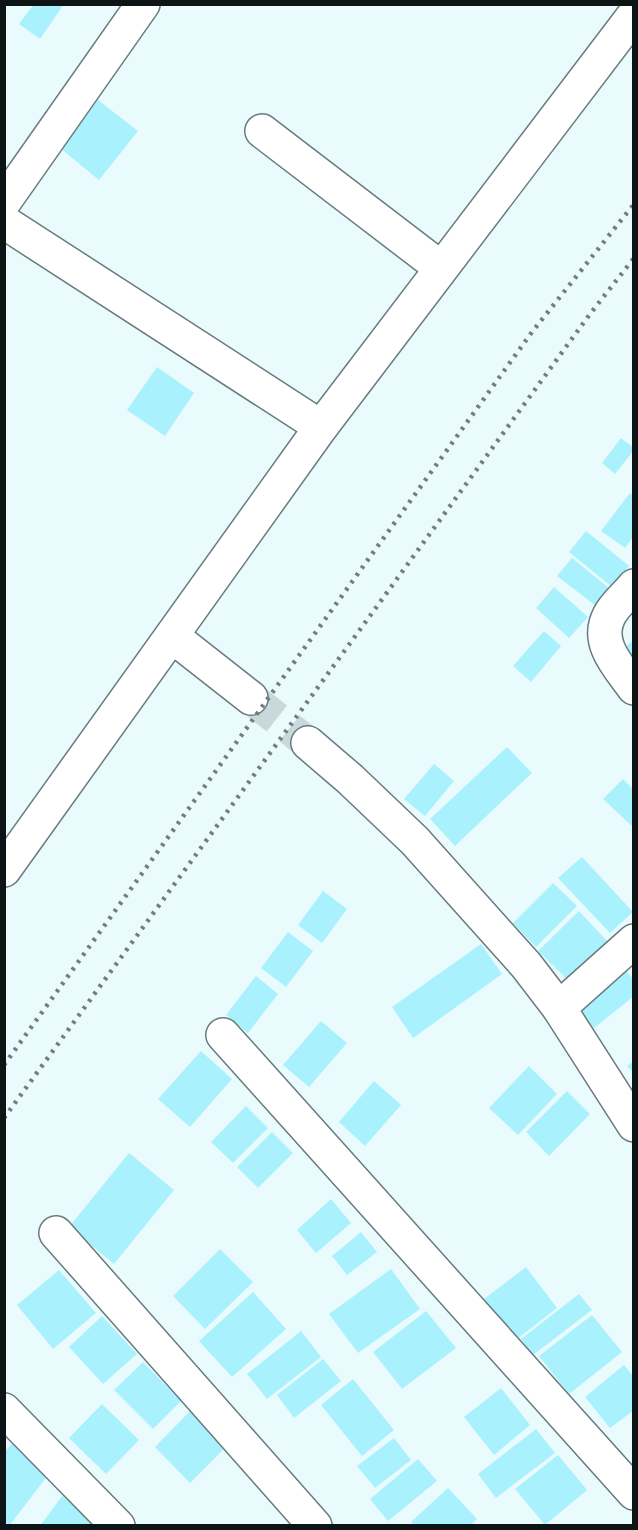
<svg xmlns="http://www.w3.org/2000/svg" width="638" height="1530" viewBox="0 0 638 1530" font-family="Commissioner,sans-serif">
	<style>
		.building { fill: #aaf1fe }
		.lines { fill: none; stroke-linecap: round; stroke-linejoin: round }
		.street-tunnel { stroke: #c9d8db; stroke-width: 33; stroke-dasharray: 33 16; stroke-linecap: butt }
		.street-casing { stroke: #687b7e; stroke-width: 36 }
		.street { stroke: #fff; stroke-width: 33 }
		.rail { stroke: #717d7f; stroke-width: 4.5; stroke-dasharray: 3 6; stroke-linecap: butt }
	</style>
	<rect width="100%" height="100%" fill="#eafbfe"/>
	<!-- building -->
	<g class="building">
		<path d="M34,4H64L40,39L19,24Z"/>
		<path d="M98,100L138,131L99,180L60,148Z"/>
		<path d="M157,367L194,393L165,436L127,410Z"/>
		<path d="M621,438L634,448V450L615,474L602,463Z"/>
		<path d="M630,493L634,496V536L625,548L601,531Z"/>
		<path d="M586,531L629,566L612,587L569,552Z"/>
		<path d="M572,558L609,588L596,606L557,576Z"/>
		<path d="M554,587L588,617L569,638L536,608Z"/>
		<path d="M544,631L561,646L531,682L513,666Z"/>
		<path d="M634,640V668L621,650Z"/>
		<path d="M507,747L532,773L455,846L430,819Z"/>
		<path d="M434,764L454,781L425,816L404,799Z"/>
		<path d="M623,779L634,790V828L603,799Z"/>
		<path d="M582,857L633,912L610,933L558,878Z"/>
		<path d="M553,883L577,906L536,947L513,923Z"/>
		<path d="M323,891L347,909L322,943L298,925Z"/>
		<path d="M579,911L607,941L568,980L538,951Z"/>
		<path d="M288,932L313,951L286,987L261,968Z"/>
		<path d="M481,944L502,974L413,1038L392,1007Z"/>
		<path d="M623,967L634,980V996L588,1033L570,1011Z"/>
		<path d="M256,976L278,994L248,1033L226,1015Z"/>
		<path d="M321,1021L347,1043L309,1087L283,1065Z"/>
		<path d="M201,1051L232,1079L190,1127L158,1099Z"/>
		<path d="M634,1061V1073L627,1066Z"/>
		<path d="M529,1066L557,1094L518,1135L489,1108Z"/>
		<path d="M374,1081L401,1105L365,1146L339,1122Z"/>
		<path d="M567,1091L590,1114L549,1156L526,1132Z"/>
		<path d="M246,1106L268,1128L233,1163L211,1142Z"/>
		<path d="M272,1132L293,1153L258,1188L237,1167Z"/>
		<path d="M129,1153L174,1190L114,1264L69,1227Z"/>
		<path d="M331,1199L351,1223L316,1253L297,1230Z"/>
		<path d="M361,1232L377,1252L347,1275L332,1256Z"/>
		<path d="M220,1249L253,1282L205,1329L173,1296Z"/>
		<path d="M526,1267L557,1308L512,1343L480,1302Z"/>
		<path d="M391,1269L420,1309L358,1353L329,1314Z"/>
		<path d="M59,1270L96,1313L53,1349L17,1305Z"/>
		<path d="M253,1292L286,1329L232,1377L199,1341Z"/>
		<path d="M579,1294L592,1310L533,1355L521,1339Z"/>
		<path d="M426,1311L456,1348L402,1389L373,1352Z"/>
		<path d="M592,1315L622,1352L569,1394L539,1356Z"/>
		<path d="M102,1316L137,1354L103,1384L69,1347Z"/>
		<path d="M301,1331L321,1357L267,1399L247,1374Z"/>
		<path d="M323,1359L341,1381L294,1418L277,1395Z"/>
		<path d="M143,1362L181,1401L153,1429L114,1390Z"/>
		<path d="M624,1365L634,1377V1410L610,1428L585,1397Z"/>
		<path d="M353,1379L394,1430L362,1456L321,1405Z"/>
		<path d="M501,1388L530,1425L494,1455L464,1417Z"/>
		<path d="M102,1404L139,1440L106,1474L69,1438Z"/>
		<path d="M192,1409L228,1445L190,1483L155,1447Z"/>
		<path d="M536,1429L555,1453L496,1498L478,1474Z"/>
		<path d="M394,1438L411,1460L375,1488L357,1466Z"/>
		<path d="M13,1442L51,1471L10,1525L4,1522V1453Z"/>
		<path d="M558,1455L587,1490L545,1525L515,1489Z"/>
		<path d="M418,1459L437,1481L388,1521L370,1499Z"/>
		<path d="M448,1488L477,1519L470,1526H415L411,1522Z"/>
		<path d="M62,1496L101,1524L100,1526H40Z"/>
	</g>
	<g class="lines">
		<!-- street-tunnel -->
		<path class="street-tunnel" d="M251,698L308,743"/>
		<defs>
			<g id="street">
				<path d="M262,131L441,268"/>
				<path d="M4,202L143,4"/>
				<path d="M4,222L321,427"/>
				<path d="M634,586C626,596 614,605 609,616C595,643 619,667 634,688"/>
				<path d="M172,636L251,698"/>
				<path d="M308,743L350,779L415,841L526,965L559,1008L634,1125"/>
				<path d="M4,870L321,427L634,15"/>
				<path d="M559,1008L634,941"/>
				<path d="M223,1035L634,1493"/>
				<path d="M56,1233L315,1526"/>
				<path d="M4,1410L118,1526"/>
			</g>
		</defs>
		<!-- street casing -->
		<use href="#street" class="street-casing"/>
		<!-- street -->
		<use href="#street" class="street"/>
		<!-- rail -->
		<g class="rail">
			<path d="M4,1065L532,332L634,204"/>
			<path d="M4,1118L590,314L634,258"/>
		</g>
	</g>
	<!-- border -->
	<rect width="638" height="1530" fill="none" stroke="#0d1416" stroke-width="12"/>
</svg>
